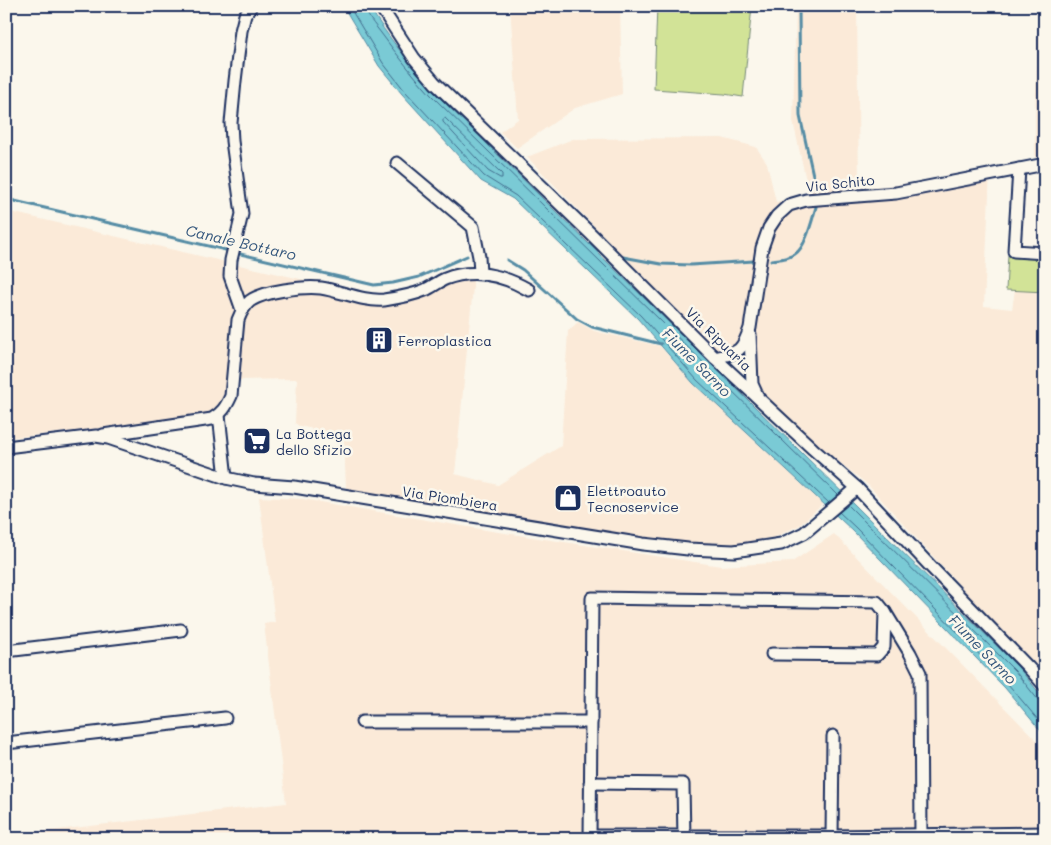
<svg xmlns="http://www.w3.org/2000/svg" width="1051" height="845" viewBox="0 0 1051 845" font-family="Mali,sans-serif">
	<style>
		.built { fill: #fbead8 }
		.green { fill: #d2e397; stroke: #76897a }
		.water { fill: #7acad5; stroke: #548ca5 }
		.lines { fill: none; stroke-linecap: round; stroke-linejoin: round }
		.shore { stroke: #416d8e; stroke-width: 1 }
		.stream { stroke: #548ca5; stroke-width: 3 }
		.minor-casing { stroke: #1b2f5e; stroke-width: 15 }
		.minor { stroke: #fbf7ec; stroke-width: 11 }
		.labels { text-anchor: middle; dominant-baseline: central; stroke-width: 5; stroke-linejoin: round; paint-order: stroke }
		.street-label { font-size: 14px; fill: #1b2f5e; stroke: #fbf7ec }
		.poi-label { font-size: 14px; fill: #1b2f5e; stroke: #fbf7ec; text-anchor: start }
		.water-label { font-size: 15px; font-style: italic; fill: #33567c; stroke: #fbf7ec }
	</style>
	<rect width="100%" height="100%" fill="#fbf7ec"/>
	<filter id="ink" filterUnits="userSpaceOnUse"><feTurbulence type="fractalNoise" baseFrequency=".02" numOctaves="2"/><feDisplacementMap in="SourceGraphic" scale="10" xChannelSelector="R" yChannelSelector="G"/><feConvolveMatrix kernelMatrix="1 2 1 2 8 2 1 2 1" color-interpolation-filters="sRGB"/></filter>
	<g filter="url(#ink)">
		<!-- built -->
		<g class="built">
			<path d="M510,6H620L622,94L575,108L517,148L500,132L518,119Z"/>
			<path d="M796,6H857L859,188L898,185L990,171L984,306L1012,309L1015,290L1045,292V679L868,485L808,437L764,396L758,384L757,337L742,331L737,345L717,352L527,157L573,139L722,138L756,147L767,163L776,202L809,194L793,121Z"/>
			<path d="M1039,6H1045V155L1035,158V116Z"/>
			<path d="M6,211L226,262L362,293L388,294L412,288L434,278L471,266L473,278V287L455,474L498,485L561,446L568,331L578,322L594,331L660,346L693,383L823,504L800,525L773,538L727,545L673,542L346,489L344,440L341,438L318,430L299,426L295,423L297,379L238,380L220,408L202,415L90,430L6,438Z"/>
			<path d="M259,497L302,499L492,531L721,566L792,562L834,534L1045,749V839H6V836L286,803L264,624L275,622Z"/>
		</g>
		<!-- green -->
		<g class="green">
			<path d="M657,6H752L743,97L724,94L654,89Z"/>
			<path d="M1008,255L1045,258V292L1006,290Z"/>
		</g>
		<!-- water -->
		<path class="water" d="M343,6H369C387,37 411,64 434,92L855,505L1018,667L1045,700V736L1005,688L853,531L693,383L638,319L513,199L481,181L402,94L379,66Z"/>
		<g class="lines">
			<!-- shore -->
			<g class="shore">
				<path d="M349,6L383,63L405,91L484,176L516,196L641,316L697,380L829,503"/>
				<path d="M365,6C366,16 375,25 381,33C397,55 413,75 431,95L838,495"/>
				<path d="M445,118L502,174V178H500L488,171L443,122V120Z"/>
				<path d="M848,505L1015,671L1039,701L1045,702"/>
				<path d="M839,512L856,528L1008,684L1045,728"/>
			</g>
			<!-- stream -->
			<g class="stream">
				<path d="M799,6L800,116L816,189"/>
				<path d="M6,199L230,251"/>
				<path d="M236,253L374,285L393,283L419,277L467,256"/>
				<path d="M623,257L661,264L691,265L754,261"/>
				<path d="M507,260L523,270L577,319L592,327L661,344"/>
				<path d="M771,260C779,259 788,259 795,254C806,247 812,220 816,207"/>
			</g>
			<defs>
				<g id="minor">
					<path d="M380,6L414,58L435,83L591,234L715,358L813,449L857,488L932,568L1028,667L1045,686"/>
					<path d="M397,163L473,227L479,257L480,273"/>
					<path d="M1019,169L1014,251L1045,253"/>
					<path d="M242,310L230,276L231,260L242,214L232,141L231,123L235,81L241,31L245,15L250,8"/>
					<path d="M750,334L752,384L757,395"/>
					<path d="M715,358C739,352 742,352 750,328L762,248L769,228L777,216L789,205L806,200L896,193L1045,164"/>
					<path d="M219,415L226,478"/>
					<path d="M103,435L212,419C222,413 226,407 231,396L238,320C241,312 244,306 250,301C264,291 304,286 321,288C341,291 364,302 384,300C397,298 413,295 425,290C432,287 438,282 445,279C473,268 503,275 529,290"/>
					<path d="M6,447L96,436L108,438L226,478L254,484L294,487L643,544L688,549L734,551L781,544L804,533L857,488"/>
					<path d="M885,612L910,653L920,673L921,839"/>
					<path d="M6,651L181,630"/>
					<path d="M362,722H591"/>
					<path d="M6,743L225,718"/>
					<path d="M590,783L683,784L684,839"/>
					<path d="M590,836H832L1045,833"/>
					<path d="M590,839L592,598L877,602L885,612L884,647L877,655L772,654"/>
					<path d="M832,839L833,736"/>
				</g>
			</defs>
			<!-- minor casing -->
			<use href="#minor" class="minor-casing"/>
			<!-- minor -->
			<use href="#minor" class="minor"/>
		</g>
	</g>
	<!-- icons -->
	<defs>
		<symbol id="building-square" viewBox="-11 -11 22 22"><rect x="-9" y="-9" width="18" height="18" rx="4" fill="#1b2f5e" stroke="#fbf7ec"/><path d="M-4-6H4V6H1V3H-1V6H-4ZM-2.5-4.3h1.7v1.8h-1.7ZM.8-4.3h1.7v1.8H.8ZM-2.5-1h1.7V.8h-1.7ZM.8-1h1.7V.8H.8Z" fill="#fff"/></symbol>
		<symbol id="supermarket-square" viewBox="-11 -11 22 22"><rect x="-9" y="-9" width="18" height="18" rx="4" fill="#1b2f5e" stroke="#fbf7ec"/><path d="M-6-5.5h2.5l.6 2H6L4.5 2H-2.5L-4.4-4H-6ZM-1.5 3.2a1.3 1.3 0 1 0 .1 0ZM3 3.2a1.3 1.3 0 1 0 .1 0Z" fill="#fff"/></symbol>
		<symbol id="shop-square" viewBox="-11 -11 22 22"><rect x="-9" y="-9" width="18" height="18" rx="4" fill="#1b2f5e" stroke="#fbf7ec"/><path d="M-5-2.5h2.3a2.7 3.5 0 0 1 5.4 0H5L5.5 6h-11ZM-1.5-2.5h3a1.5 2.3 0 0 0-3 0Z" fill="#fff"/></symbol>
	</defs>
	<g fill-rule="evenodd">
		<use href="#building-square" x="363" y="324" width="32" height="32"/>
		<use href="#supermarket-square" x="241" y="425" width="32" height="32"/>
		<use href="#shop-square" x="552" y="482" width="32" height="32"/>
	</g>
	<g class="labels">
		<!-- street labels -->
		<g class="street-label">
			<text transform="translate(840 183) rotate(-6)">Via Schito</text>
			<text transform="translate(719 339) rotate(44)">Via Ripuaria</text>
			<text transform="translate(450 498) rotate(9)">Via Piombiera</text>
		</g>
		<!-- poi labels -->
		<g class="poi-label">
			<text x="398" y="340">Ferroplastica</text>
			<text x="276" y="433">La Bottega<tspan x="276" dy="16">dello Sfizio</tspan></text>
			<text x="587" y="490">Elettroauto<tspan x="587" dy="16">Tecnoservice</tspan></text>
		</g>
		<!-- water labels -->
		<g class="water-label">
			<text transform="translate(241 242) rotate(13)">Canale Bottaro</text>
			<text transform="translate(697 362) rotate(45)">Fiume Sarno</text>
			<text transform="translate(983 649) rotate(46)">Fiume Sarno</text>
		</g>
	</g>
	<!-- margin -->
	<rect width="1051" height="845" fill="none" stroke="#fbf7ec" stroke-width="25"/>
	<rect x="12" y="12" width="1026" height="820" fill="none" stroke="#1b2f5e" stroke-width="2" filter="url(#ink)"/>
</svg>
